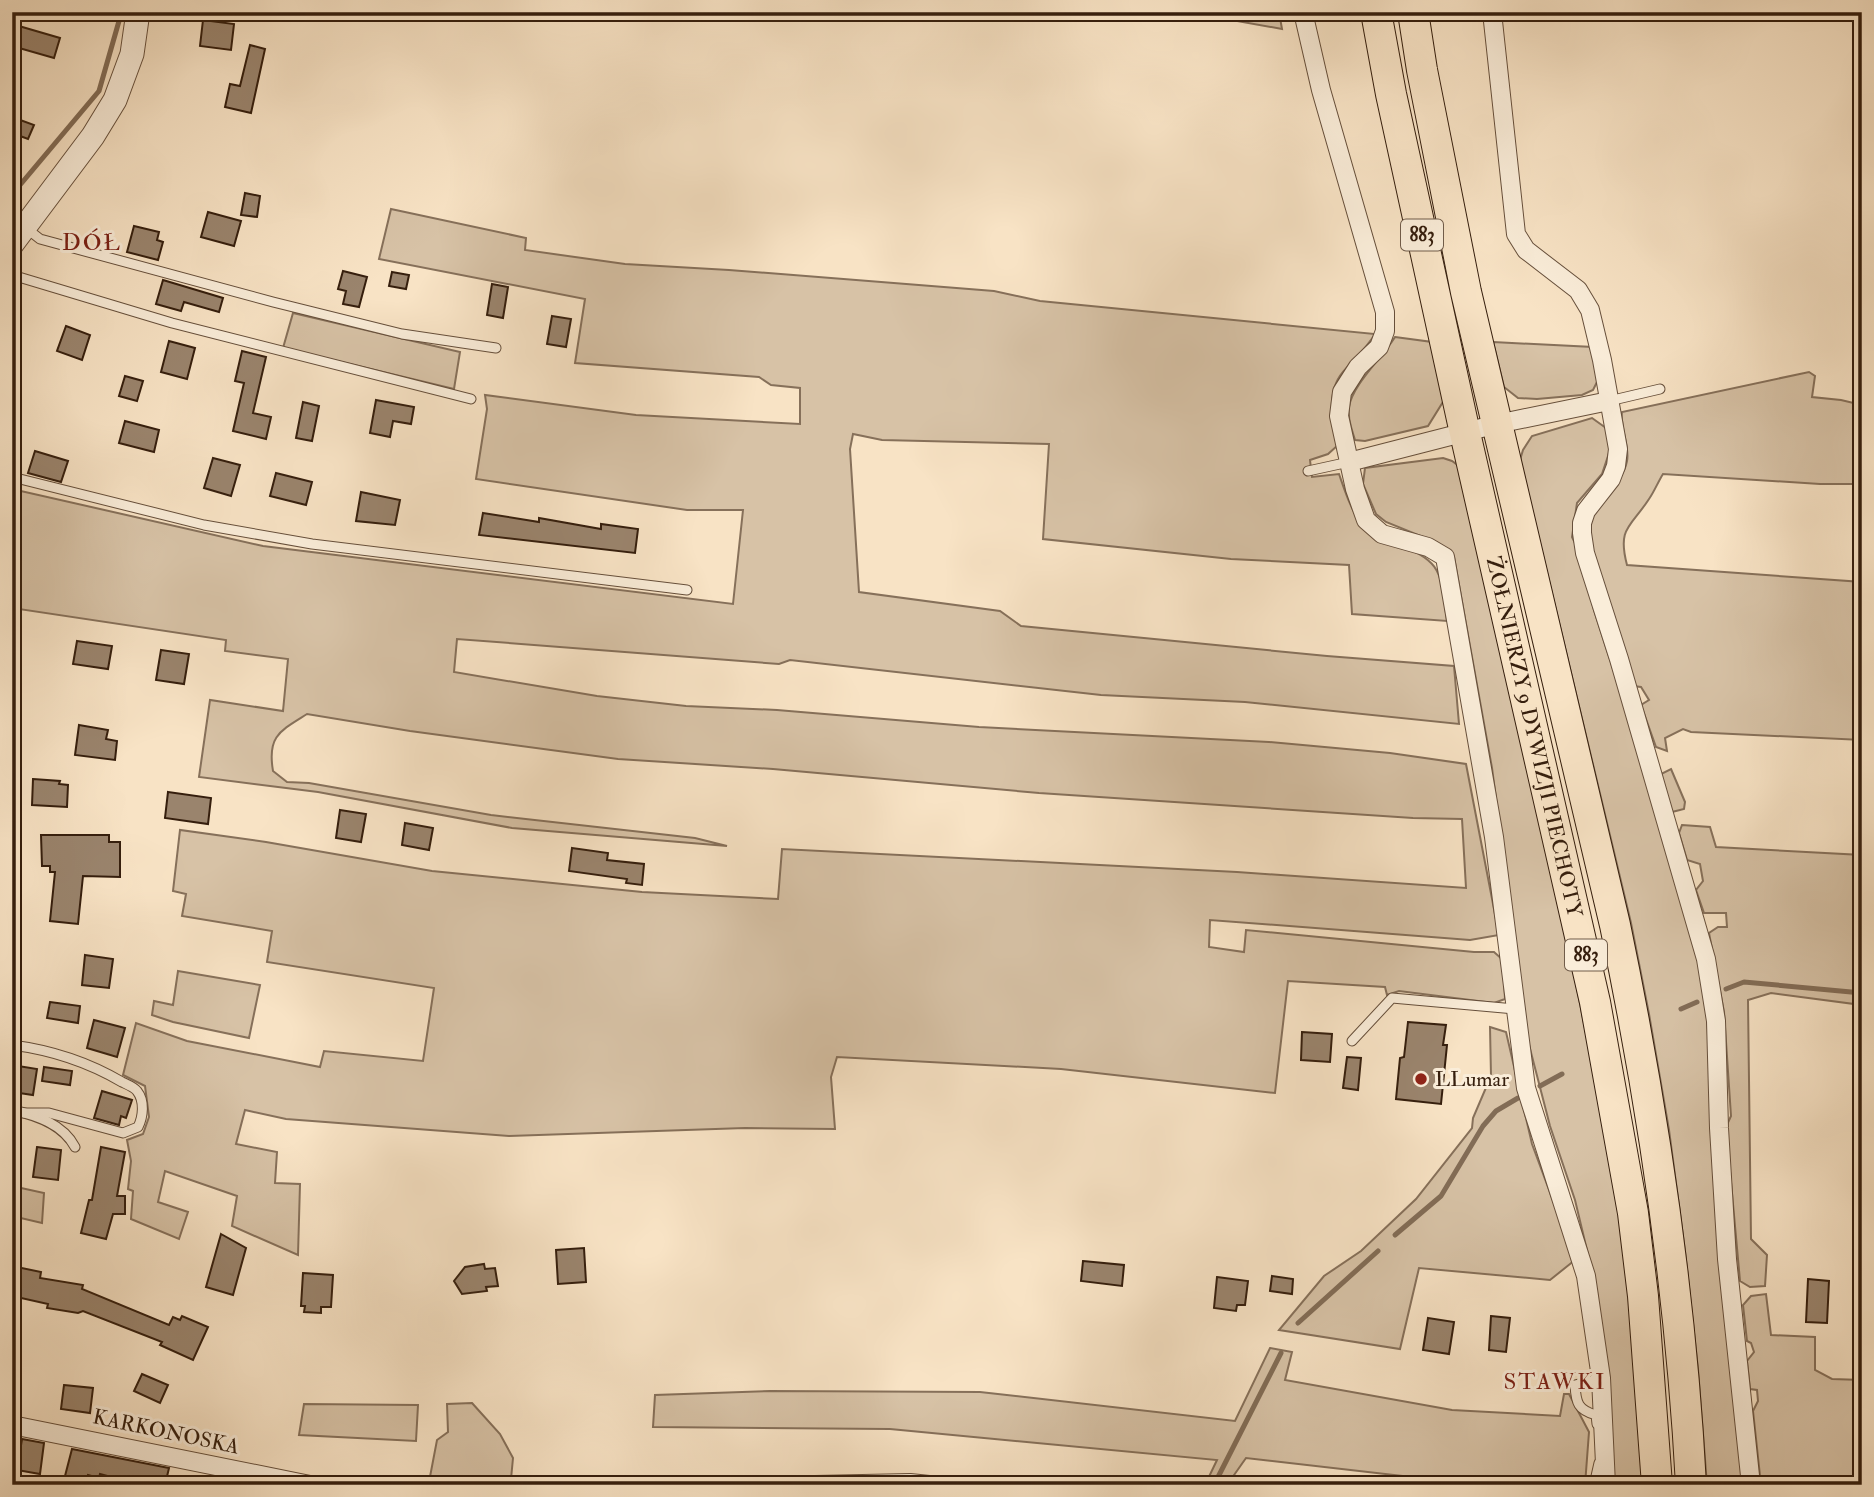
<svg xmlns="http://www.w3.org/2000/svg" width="1874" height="1497" viewBox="0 0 1874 1497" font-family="'IM FELL Double Pica',serif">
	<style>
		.green { fill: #d7c2a6; stroke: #86705a; stroke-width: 2 }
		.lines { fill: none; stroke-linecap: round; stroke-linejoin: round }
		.stream { stroke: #826c56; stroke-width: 5 }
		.building { fill: #9a846d; stroke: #351e0d; stroke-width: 2 }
		.service-casing { stroke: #664f3b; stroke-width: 11 }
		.minor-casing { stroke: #664f3b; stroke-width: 20 }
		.tertiary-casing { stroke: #664f3b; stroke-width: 25 }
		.trunk-casing { stroke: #351e0d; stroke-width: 32 }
		.service { stroke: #faedd9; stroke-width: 9 }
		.minor { stroke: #faedd9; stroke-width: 18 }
		.tertiary { stroke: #faedd9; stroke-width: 23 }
		.trunk { stroke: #f8e3c5; stroke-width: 30 }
		.poi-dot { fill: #8f2418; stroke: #faedd9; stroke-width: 2.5 }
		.labels { text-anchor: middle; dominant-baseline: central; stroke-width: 6; stroke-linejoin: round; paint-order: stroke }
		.shield { fill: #faedd9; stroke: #705c4a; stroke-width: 2 }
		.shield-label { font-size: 19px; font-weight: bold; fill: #351e0d }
		.street-label { font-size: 21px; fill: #351e0d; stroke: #faedd9 }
		.poi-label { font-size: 21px; fill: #351e0d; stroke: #faedd9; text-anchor: start }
		.neighbourhood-label { font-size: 23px; letter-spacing: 2px; fill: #7a1f14; stroke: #faedd9 }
	</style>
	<rect width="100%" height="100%" fill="#f8e3c5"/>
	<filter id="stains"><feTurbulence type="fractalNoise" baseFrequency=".00286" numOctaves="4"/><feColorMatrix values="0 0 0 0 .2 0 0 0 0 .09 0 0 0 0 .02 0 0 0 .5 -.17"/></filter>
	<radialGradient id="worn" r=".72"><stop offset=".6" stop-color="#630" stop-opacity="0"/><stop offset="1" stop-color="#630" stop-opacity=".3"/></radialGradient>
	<!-- green -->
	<g class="green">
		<path d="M1187,12H1279L1282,29Z"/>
		<path d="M391,209L526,238L525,250L625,264L729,270L994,291L1040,301L1375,334C1366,349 1354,359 1343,372C1326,392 1332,422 1337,446L1328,454L1310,460L1312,477L1339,474C1345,491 1352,514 1365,528C1369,534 1382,537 1389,540C1442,562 1440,566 1447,621L1352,614L1349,565L1231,559L1043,539L1049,444L882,440L853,434L850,449L859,592L1000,611L1021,626L1327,656L1454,666L1459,724L1245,702L1101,695L790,660L779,664L457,639L454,672L597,696L686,706L777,710L979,727L1269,742L1390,753L1466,764L1499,935L1470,940L1210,920L1209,947L1244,952L1246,930L1474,952H1494L1503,960L1505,999L1494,1003L1399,991L1387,995L1385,987L1288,981L1275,1093L1061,1069L837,1057L831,1077L835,1129L745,1128L509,1136L286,1119L245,1110L236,1144L277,1152L275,1183L300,1184L298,1255L232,1226L237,1196L165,1171L158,1202L188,1212L179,1239L131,1219L133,1191L128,1189L131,1161L127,1140L143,1134L149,1117L145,1086L123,1075L136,1023L187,1041L320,1067L324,1051L423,1061L434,988L267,962L272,931L182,916L186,894L173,891L180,830L266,842L432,871L642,892L778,899L782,849L1237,872L1466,888L1462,819L1413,818L1039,793L773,769L618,759L410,731L307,714C280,731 267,736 273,771L287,782L309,783L491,815L695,838L727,846L512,828L318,792L199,777L210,700L283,711L288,659L225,651L226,640L12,608V489L263,546L733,604L743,510H687L476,479L487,409L485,395L636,415L800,424V388L771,385L759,377L575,363L585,299L379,259Z"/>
		<path d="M293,313L460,352L454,389L283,348Z"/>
		<path d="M1395,337L1432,342L1446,397L1428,426L1365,441L1355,440C1352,430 1347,418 1349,407C1352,385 1383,357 1395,337Z"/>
		<path d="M1493,342L1593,347L1598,380L1593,390L1582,395L1537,399L1518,398L1504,387Z"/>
		<path d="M1809,372L1815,376L1812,397L1841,400L1862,405V484H1820L1663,474C1658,482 1654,492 1649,499C1631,527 1617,527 1627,565L1862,582V740L1691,732L1683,729L1665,738L1667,751L1656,747L1641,705L1649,700L1641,687L1633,686L1589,537C1587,497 1621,491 1627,461C1630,447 1620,428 1622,412Z"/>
		<path d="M1592,418L1606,428L1610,450L1602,474L1577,503L1572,537L1578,549L1594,610L1626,709L1704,982L1745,1485H1707L1698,1369L1685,1251L1669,1130L1649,1014L1631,923L1520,460L1523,450L1532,436Z"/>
		<path d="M1443,458L1452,461L1463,469L1556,883L1626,1234L1646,1485H1612L1597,1292L1575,1200L1550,1126L1527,1037L1492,768L1454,557L1438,543L1386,522L1376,514L1363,484L1365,468Z"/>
		<path d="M1671,769L1685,802L1684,809L1672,812L1661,774Z"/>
		<path d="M1682,825L1710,827L1716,847L1862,855V1005L1771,993L1748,1000L1751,1239L1767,1255L1765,1286L1750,1287L1740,1281L1726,1127L1731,1116L1724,1012L1709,933L1718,927H1727L1726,913H1704L1696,890L1703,881L1700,864L1687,860L1679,833Z"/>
		<path d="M178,971L260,985L249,1038L173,1022L152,1015L154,1001L173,1005Z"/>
		<path d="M1490,1027L1506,1032L1532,1144L1575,1260L1550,1280L1419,1268L1400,1349L1279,1330L1324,1276L1361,1251L1416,1199L1472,1128L1473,1118L1491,1076Z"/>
		<path d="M12,1186L44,1193L42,1223L12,1216Z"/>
		<path d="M1766,1294L1771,1335L1815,1337V1370L1832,1379L1862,1380V1485H1761L1753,1411L1758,1401L1757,1390L1750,1389L1747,1361L1754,1352L1751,1343L1747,1341L1743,1305L1751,1296Z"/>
		<path d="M1270,1348L1292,1352L1285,1380L1452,1410L1560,1416L1564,1394H1569L1589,1432L1585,1485H1481L1246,1458L1227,1485H1205L1217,1460L890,1429L653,1427L655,1395L770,1391L980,1392L1235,1421Z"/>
		<path d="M472,1403L500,1434L513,1458L511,1479L429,1482L437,1440L448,1432L447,1404Z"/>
		<path d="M304,1404L418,1405L416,1441L299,1435Z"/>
	</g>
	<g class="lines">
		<!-- stream -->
		<g class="stream">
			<path d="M20,185L99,91L119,21"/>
			<path d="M1726,989L1744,982L1862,993"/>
			<path d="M1681,1009L1697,1002"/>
			<path d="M1540,1086L1562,1074"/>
			<path d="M1395,1235L1441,1196L1483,1126L1496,1111L1518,1098"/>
			<path d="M1298,1323L1378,1251"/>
			<path d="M1214,1485L1281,1353"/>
		</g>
	</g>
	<!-- building -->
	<g class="building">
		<path d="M203,20L234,24L231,50L200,46Z"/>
		<path d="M12,24L60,38L54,58L12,46Z"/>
		<path d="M250,45L265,49L251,113L225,107L230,84L240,86Z"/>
		<path d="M12,117L34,125L28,139L12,133Z"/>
		<path d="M245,193L260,196L257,217L241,215Z"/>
		<path d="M208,212L241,221L234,246L201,237Z"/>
		<path d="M134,226L159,232L157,240L163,242L158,260L127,252Z"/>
		<path d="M343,271L367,277L359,307L343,304L346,291L338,289Z"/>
		<path d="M392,272L409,275L406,289L389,286Z"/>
		<path d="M163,280L223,298L219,312L184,302L181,311L156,304Z"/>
		<path d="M492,284L508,287L503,318L487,315Z"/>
		<path d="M552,316L571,319L566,347L547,344Z"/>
		<path d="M66,326L90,335L82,360L57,351Z"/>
		<path d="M169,341L195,348L187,379L161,372Z"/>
		<path d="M242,351L266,357L253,413L271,417L266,439L233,431L244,383L235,381Z"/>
		<path d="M125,376L143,381L137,401L119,396Z"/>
		<path d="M376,400L414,407L411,424L393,421L390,437L370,433Z"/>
		<path d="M303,402L319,406L312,441L296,438Z"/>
		<path d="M125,421L159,430L154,452L119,443Z"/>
		<path d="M35,451L68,461L61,482L28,473Z"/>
		<path d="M213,458L240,465L231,496L204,488Z"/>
		<path d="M276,473L312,482L306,505L270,496Z"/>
		<path d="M361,492L400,500L395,525L356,521Z"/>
		<path d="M483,513L539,522V518L601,529V524L638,529L635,553L479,535Z"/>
		<path d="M77,641L112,646L108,669L73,664Z"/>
		<path d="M161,650L189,654L184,684L156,680Z"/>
		<path d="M79,725L108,730L106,739L117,741L115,760L75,755Z"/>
		<path d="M33,779L60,781L59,784L68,785L67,807L32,805Z"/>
		<path d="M168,792L211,798L208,824L165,818Z"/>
		<path d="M340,810L366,814L361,842L336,838Z"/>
		<path d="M405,823L433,828L429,850L402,845Z"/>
		<path d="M41,835H109V842H120V877L83,876L78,924L50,921L55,872H50V866H42Z"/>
		<path d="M572,848L608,853L607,860L644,864L642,885L626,883L627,879L569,871Z"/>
		<path d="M85,955L113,959L109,988L82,985Z"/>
		<path d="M50,1002L80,1006L78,1023L47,1018Z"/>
		<path d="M94,1020L125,1028L117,1057L87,1048Z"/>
		<path d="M1408,1022L1446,1025L1443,1045H1447L1441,1104L1396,1099L1400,1058L1404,1057Z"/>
		<path d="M1302,1032L1332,1034L1330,1062L1301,1060Z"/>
		<path d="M1347,1057L1361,1058L1358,1090L1343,1088Z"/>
		<path d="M12,1065L37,1069L33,1095L12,1092Z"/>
		<path d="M44,1067L72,1071L70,1085L42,1081Z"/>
		<path d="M102,1091L132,1100L126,1118L121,1116L119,1125L94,1118Z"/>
		<path d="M37,1147L61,1150L58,1180L33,1177Z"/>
		<path d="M101,1147L125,1152L117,1196H125V1214H113L106,1239L81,1233L89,1200H92Z"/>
		<path d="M221,1234L246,1248L233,1295L206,1287Z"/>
		<path d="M584,1248L586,1282L558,1284L556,1250Z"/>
		<path d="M1083,1261L1124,1265L1122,1286L1081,1281Z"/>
		<path d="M484,1264L485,1269L495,1268L498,1286L486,1287L487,1291L462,1294L454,1281L465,1267Z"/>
		<path d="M12,1266L41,1272L40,1278L83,1285L82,1289L169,1325L173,1317L180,1320L182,1316L208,1327L193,1360L160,1345L162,1342L83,1311L78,1313L47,1308L48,1304L12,1296Z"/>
		<path d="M303,1273L333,1275L331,1307H321V1313L304,1312L305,1306H301Z"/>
		<path d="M1272,1276L1293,1279L1292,1294L1270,1291Z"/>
		<path d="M1217,1277L1248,1281L1245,1305H1237L1236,1311L1214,1308Z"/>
		<path d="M1808,1279L1829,1281L1827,1323L1806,1322Z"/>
		<path d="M1491,1316L1510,1318L1506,1352L1489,1350Z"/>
		<path d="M1428,1318L1454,1322L1449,1354L1423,1350Z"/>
		<path d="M142,1374L168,1385L160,1403L134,1391Z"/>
		<path d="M64,1385L93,1388L90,1413L61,1409Z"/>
		<path d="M22,1439L44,1443L40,1474L17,1470Z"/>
		<path d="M72,1449L169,1468L165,1485H141L100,1474L99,1478L88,1475L87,1481L65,1476Z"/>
	</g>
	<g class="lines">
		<defs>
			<g id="service">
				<path d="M26,228L40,239L273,302L402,334L496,348"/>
				<path d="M12,275L172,323L471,399"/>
				<path d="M1609,401L1660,389"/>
				<path d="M1308,471L1349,462"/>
				<path d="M12,477L204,525L312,544L687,590"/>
				<path d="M1352,1041L1392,998L1515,1009"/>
				<path d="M12,1045C51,1050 88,1062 122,1082C126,1084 134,1087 137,1091C145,1101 143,1117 138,1127L123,1133L49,1113H24"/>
				<path d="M12,1110C36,1115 63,1124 75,1147"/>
				<path d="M1597,1424L1596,1415C1578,1410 1576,1403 1575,1385L1601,1378"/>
				<path d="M1594,1485L1599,1463"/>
			</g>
			<g id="minor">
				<path d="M1303,12L1321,90L1385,312V331L1379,347L1358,367L1342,392L1339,416L1355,489L1366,520L1382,534L1428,547L1445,557L1494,837L1526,1088L1586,1276L1601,1378L1606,1485"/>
				<path d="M1492,12L1516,234L1526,250L1578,290L1590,310L1602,360L1618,449L1616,466L1611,479L1586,511L1582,523V533L1585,553L1619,659L1706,959L1716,1021L1719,1128L1727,1259L1751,1485"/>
				<path d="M1349,462L1497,424L1609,401"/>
				<path d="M12,1425L310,1485"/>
				<path d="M815,1485L910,1483L929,1485"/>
			</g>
			<path id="tertiary" d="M12,244L93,136L115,100L132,54L138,12"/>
			<g id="trunk">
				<path id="s1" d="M1376,12L1391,94L1465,433L1595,1002L1633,1213L1643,1296L1657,1485"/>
				<path d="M1413,12L1422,70L1466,292L1615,925C1654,1112 1681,1294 1691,1485"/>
			</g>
		</defs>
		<!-- service casing -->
		<use href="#service" class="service-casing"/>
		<!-- minor casing -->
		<use href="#minor" class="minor-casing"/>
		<!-- tertiary casing -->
		<use href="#tertiary" class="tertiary-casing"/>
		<!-- trunk casing -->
		<use href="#trunk" class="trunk-casing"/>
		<!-- service -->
		<use href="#service" class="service"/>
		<!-- minor -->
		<use href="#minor" class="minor"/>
		<!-- tertiary -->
		<use href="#tertiary" class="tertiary"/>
		<!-- trunk -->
		<use href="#trunk" class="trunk"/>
	</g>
	<!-- markers -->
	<circle class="poi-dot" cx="1421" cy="1079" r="7"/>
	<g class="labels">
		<!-- shield labels -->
		<g class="shield">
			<rect x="1401" y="219.5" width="42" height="31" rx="5"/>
			<rect x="1565" y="939.5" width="42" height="31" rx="5"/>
		</g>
		<g class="shield-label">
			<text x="1422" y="235">883</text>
			<text x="1586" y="955">883</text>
		</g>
		<!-- street labels -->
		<g class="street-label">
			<text stroke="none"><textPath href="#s1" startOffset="742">ŻOŁNIERZY 9 DYWIZJI PIECHOTY</textPath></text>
			<text transform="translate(166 1432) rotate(12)">KARKONOSKA</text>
		</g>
		<!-- poi labels -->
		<g class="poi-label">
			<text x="1435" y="1079">LLumar</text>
		</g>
		<!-- neighbourhood labels -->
		<g class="neighbourhood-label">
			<text x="92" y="242">DÓŁ</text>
			<text x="1555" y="1381">STAWKI</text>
		</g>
	</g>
	<!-- margin -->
	<rect width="1874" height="1497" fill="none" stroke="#f8e3c5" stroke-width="42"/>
	<rect x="14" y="14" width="1846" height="1469" fill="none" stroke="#351e0d" stroke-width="3.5"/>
	<rect x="21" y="21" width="1832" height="1455" fill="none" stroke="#351e0d" stroke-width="2"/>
	<rect width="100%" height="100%" filter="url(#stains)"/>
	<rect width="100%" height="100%" fill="url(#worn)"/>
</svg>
